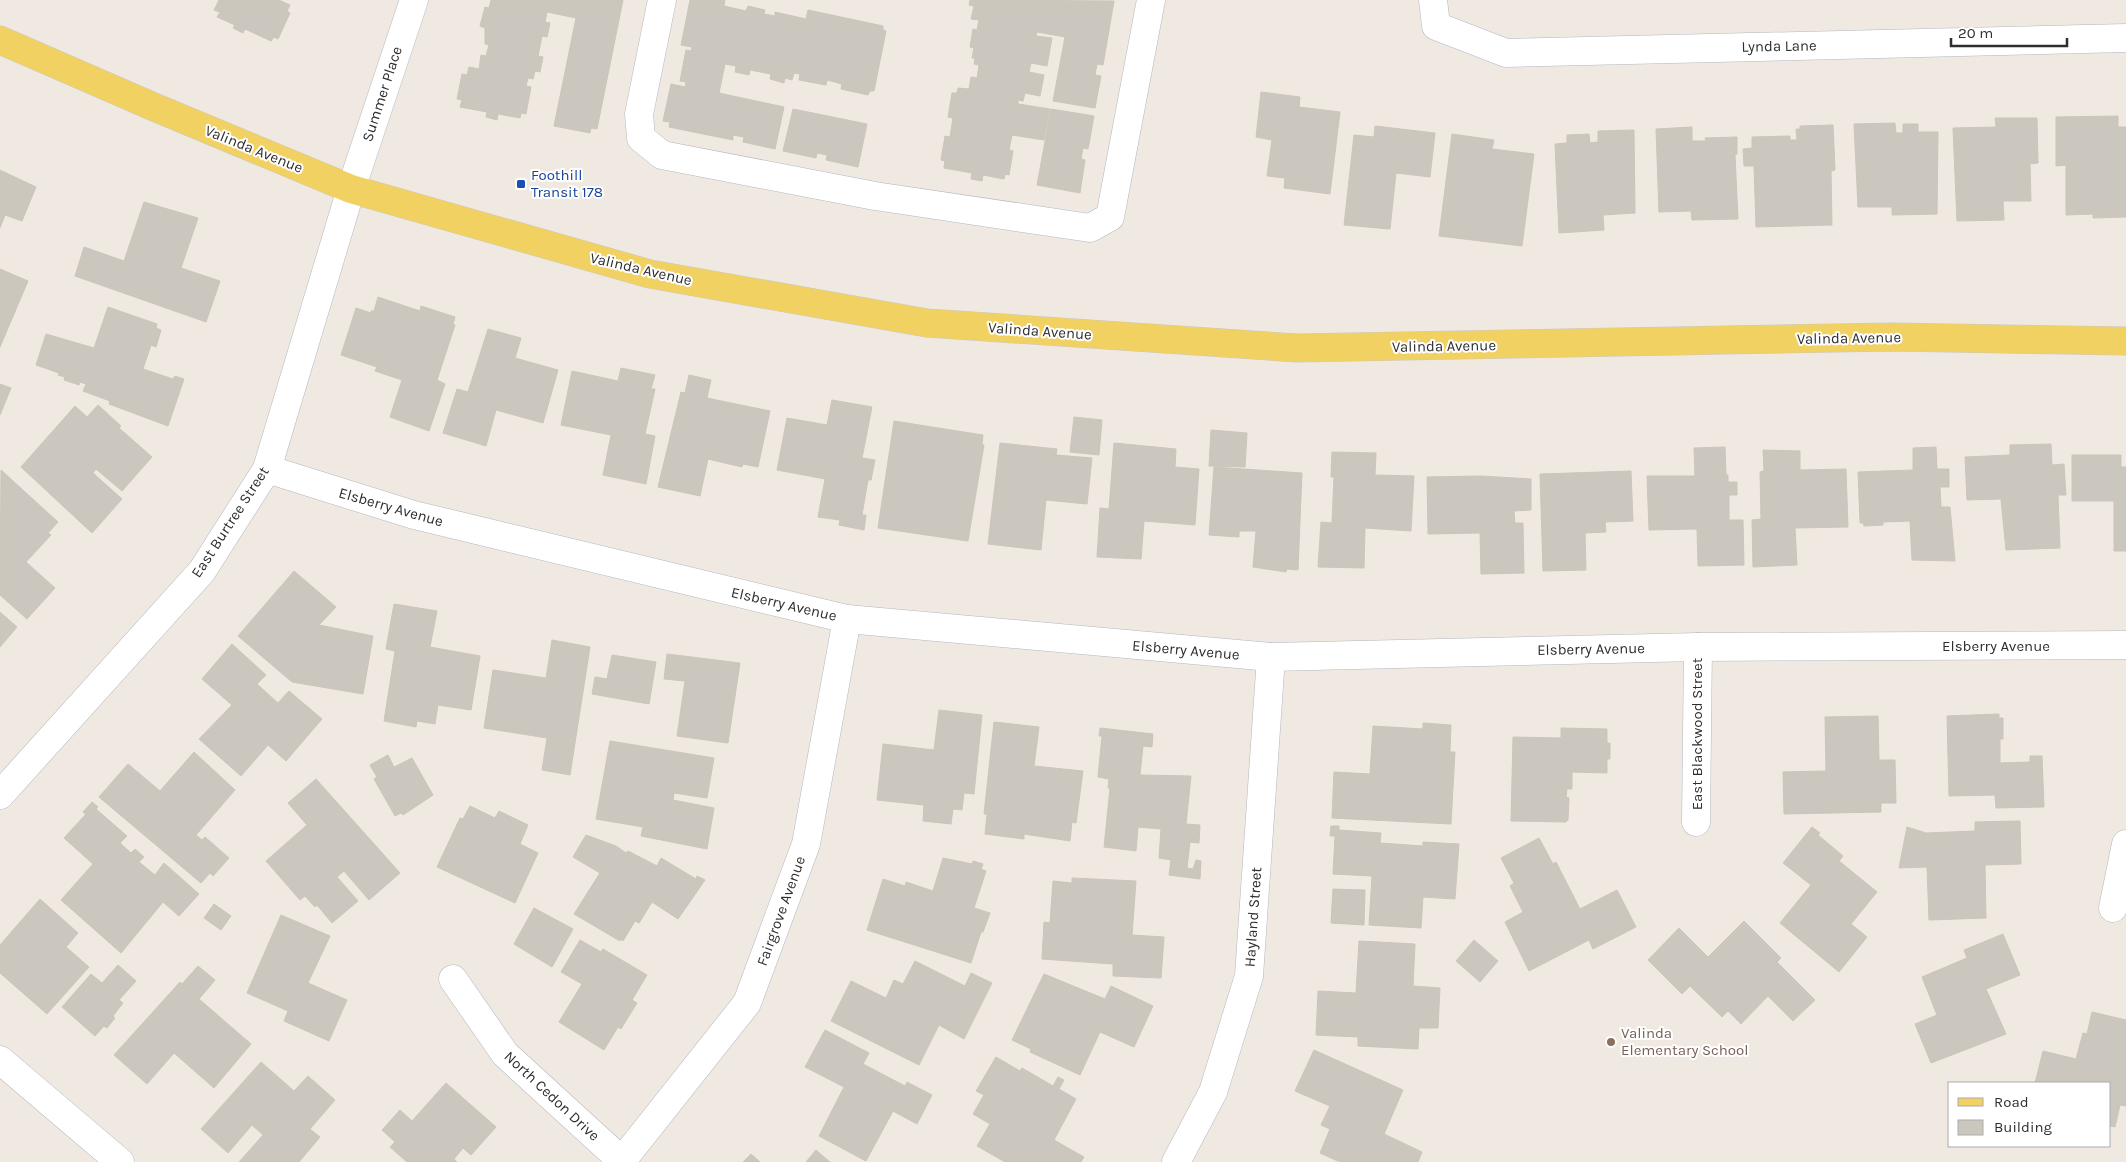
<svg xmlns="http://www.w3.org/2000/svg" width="2126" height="1162" viewBox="0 0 2126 1162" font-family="Karla,sans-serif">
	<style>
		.building { fill: #cbc7bf; stroke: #cbc5ba }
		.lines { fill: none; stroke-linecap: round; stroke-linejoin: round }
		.minor-casing { stroke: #b4b7c1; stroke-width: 29 }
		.major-casing { stroke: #c9c9c9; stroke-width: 29 }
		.minor { stroke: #fff; stroke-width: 28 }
		.major { stroke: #f2d163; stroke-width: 28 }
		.transit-dot { fill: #1a4fb4; stroke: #fff; stroke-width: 2 }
		.education-dot { fill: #8d6e63; stroke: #fff; stroke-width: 2 }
		.labels { text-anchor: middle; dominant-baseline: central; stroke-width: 4; stroke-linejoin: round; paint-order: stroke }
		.street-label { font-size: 15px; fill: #2e2e2e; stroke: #fff }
		.transit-label { font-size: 15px; fill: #164399; stroke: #fff; text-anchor: start }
		.education-label { font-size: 15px; fill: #785e54; stroke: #fff; text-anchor: start }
	</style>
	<rect width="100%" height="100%" fill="#efe9e1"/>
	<!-- building -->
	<g class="building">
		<path d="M219,0H279L290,5L287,11L290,13L278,39L274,37L271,41L245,29L243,33L233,28L235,25L217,17L220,12L214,10Z"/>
		<path d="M491,0H623L597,129L591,128L590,133L554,126L576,18L547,12L545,22L550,23L547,37L542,36L538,56L543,57L540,72L535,71L533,79L528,78L526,86L531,87L526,114L521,113L520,118L498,114L497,120L486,117L487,112L460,107L462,100L457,99L462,74L467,75L469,67L479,69L481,55L486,56L489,45L485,44V28L480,26L485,7L489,8Z"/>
		<path d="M690,0H725L724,6L746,11L748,6L765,10L764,14L775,16V12L806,19L808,10L883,26V30L886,31L874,91H870L868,95L841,89L842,84L827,80L826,85L799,80L800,74L794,73L792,80L785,78L784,83L770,79L771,74L750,70L749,75L735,72L736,66L725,64L719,93L784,107L775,149L743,142L744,137L733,135V140L669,127L670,122L663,121L671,84L685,87L686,82L680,81L686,50L691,51L692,47L681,45Z"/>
		<path d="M970,0L1114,1L1103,65L1097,64L1095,75L1101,76L1095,108L1053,101L1065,37L1037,32L1036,36L1052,38L1047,66L1031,63L1029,72L1044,75L1040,96L1025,93L1023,101L1018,100V104L1050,109L1044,140L1012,135L1009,150L1013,151L1009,175L1005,174L1004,179L983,175L982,181L971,179L972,173L944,168L945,161L941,160L945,136L950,137L953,118L948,117L952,93H957L958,88L969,89L971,77L977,78L979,65L974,64L975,58H972L974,48L970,47L973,29L977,30L979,20L971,19L974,6L969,5Z"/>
		<path d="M1261,92L1300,97L1299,107L1340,112L1330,194L1284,188L1285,178L1267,176L1272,140L1256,137Z"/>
		<path d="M793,109L867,124L858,167L826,160L827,155L817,153L816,158L783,151Z"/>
		<path d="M1051,109L1094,116L1088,149L1083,148L1081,159L1085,160L1080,193L1037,185Z"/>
		<path d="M2118,116V127H2126V217L2093,218V214L2066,215V165L2056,166V117Z"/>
		<path d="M1995,118H2037L2038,163L2030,164L2031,201H2003L2004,220L1957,221L1953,128L1996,127Z"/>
		<path d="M1895,123L1896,133H1903V124H1918V132H1938L1937,214L1892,215V207H1858L1854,124Z"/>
		<path d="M1833,125L1835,170L1831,171L1832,225L1756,227L1754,166H1744L1743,149L1752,148V137L1790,136V140H1797L1796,129H1800V126Z"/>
		<path d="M1375,126L1435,133L1430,177L1396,173L1390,229L1344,225L1354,135L1374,137Z"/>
		<path d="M1692,127V141H1706L1705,138L1737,137V154L1735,155L1738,219L1692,220L1691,211L1659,212L1656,129Z"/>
		<path d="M1634,130L1635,213L1603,215L1604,230L1559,233L1555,144L1567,143V135L1589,134L1590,143L1598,142V131Z"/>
		<path d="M1452,134L1494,140L1492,149L1534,154L1522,246L1439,236Z"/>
		<path d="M0,170L36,187L22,221L5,215L0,228Z"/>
		<path d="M144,202L198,218L181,268L220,281L206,322L75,276L84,247L124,261Z"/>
		<path d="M0,269L28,281L0,347Z"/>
		<path d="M378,297L420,311L421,306L455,317L453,324L455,325L437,380L445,384L429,431L390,417L402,380L375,371L377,367L341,355L356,308L371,313V311H374Z"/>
		<path d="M108,307L157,324L156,328L161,330L156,347L151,345L143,369L173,379L175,376L184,379L168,426L109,404L110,401L83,391L86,384L80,382L79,385L64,380L65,377L58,375L59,373L36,365L46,334L94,348Z"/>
		<path d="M488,329L521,338L515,358L558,370L543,423L496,410L486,446L443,433L457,389L468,392Z"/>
		<path d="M621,368L655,375L651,389H655L645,434L655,436L646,484L603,475L611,435L561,425L572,371L618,381Z"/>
		<path d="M689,375L711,380L707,398L770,411L758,467L743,464L742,467L708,459L700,496L658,487L681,392L685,393Z"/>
		<path d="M0,384L11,388L0,415Z"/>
		<path d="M832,400L872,407L862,458L875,460L871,480H868L862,515H866L864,530L839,525L840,520L818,517L825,479L777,470L787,418L827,425Z"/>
		<path d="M98,405L121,426L119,428L152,457L122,491L96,469L93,473L122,499L92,533L21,467L75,406L87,417Z"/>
		<path d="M1074,417L1102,420L1099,455L1070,452Z"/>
		<path d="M894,421L983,435L982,445H984L968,541L878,528Z"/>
		<path d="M1211,430L1247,433L1245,467L1209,466Z"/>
		<path d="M1000,443L1057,449L1056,455L1092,458L1087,504L1046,500L1041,550L988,544Z"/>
		<path d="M1114,443L1176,449L1175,467L1199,469L1195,525L1144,521L1141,559L1097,557L1100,508L1109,509Z"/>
		<path d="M2051,444L2052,465L2064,464L2066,495H2058L2060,548L2006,550L2001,499L1967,500L1965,457L2010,455V445Z"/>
		<path d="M1725,447L1726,475H1728V482H1737V495H1729V520H1743L1744,565L1698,566L1697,529L1649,530L1647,476H1695L1694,448Z"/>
		<path d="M1936,447L1937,469H1949V487H1940L1941,507H1950L1955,561L1912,560L1910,521L1883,522V525L1864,526L1863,523H1860L1858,472L1913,470V448Z"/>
		<path d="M1763,450L1800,451V470L1846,469L1848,527L1795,528L1797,565L1753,567L1752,520L1761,519L1760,472L1764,471Z"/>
		<path d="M1332,452L1376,453L1375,475L1414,476L1411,531L1365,528L1364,568L1318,567L1321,522L1332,523L1334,477H1331Z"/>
		<path d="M2072,455H2121V467H2126V551H2114V501H2072Z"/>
		<path d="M1214,467L1302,473L1298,570L1287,569L1286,572L1253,567L1256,531H1239V537L1209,535Z"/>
		<path d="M1,470L58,522L48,533L51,535L26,562L55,588L27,619L0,595Z"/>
		<path d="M1631,471L1633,521L1605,522L1606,532L1585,533L1586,570L1543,571L1540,474Z"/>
		<path d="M1481,476L1531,479V510L1514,511L1515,523H1523L1524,573L1481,574L1480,533L1428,534L1427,477Z"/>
		<path d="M294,571L336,607L319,625L373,636L363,694L292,682L238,636Z"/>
		<path d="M394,604L437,611L430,647L480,656L471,710L438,705L435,724L417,721L416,727L384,721L395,651L386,649Z"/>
		<path d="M0,612L17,627L0,647Z"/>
		<path d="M552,640L590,647L570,775L542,770L547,738L484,728L493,670L546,678Z"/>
		<path d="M232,644L266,675L257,684L278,703L289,691L322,719L286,761L268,745L241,776L199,739L232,705L202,679Z"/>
		<path d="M667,654L740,663L728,743L677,736L685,681L664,679Z"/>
		<path d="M612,655L656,662L649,704L592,694L595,677L607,679Z"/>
		<path d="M939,710L982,715L974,794L964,793L962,810L953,809L951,824L923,821L924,805L877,800L883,744L934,750Z"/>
		<path d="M1999,714V718H2003V739H2000V763L2030,762V756H2042L2044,807L1996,808L1995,795L1949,796L1947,716Z"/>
		<path d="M1878,716L1879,760H1895L1896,803H1881V812L1784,814L1783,772L1826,771L1825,717Z"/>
		<path d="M994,722L1039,727L1034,766L1083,771L1076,823L1072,822L1070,841L1024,834V839L985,834L987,814H984Z"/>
		<path d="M1423,723L1451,725L1450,752H1455L1451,824L1332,818L1334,772L1370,774L1373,726L1423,729Z"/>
		<path d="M1100,728L1153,734L1152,747L1143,746L1140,775L1191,776L1186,824L1200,825L1199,843L1190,842L1187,868L1193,869L1196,860L1201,861L1200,879L1169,875L1171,860L1159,858L1161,829L1138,827L1136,851L1104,847L1110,788H1108L1109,779L1098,777L1102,736H1099Z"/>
		<path d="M1561,728L1607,729V743H1610V759H1607V773L1572,772V789H1567L1566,797L1569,798L1568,820L1566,822L1511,821L1513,737L1561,738Z"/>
		<path d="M610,741L714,758L707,798L674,793L673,800L714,808L707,849L641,836L643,827L596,819Z"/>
		<path d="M194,752L235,790L196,835L202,840L205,837L229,858L213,876L210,873L201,883L99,797L128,764L160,791Z"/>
		<path d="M388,755L394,767L412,758L433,795L403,815L401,813L395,816L374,779L377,777L370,765Z"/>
		<path d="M316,779L400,873L369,900L344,871L337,877L358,901L332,923L317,905L315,907L305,896L300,900L266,861L307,825L288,803Z"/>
		<path d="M92,802L98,807L96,809L127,836L120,843L131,853L135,849L144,857L139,862L155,875L164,863L199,894L179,916L163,902L121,953L61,900L93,864L64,838L86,814L83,812Z"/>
		<path d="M470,806L495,818L499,811L528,825L520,844L538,853L515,903L437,867L460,818L463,819Z"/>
		<path d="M2020,821L2021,864L1985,865L1986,918L1929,920L1927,867L1899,868L1907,827L1926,833L1975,831V822Z"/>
		<path d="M1331,826H1339V830L1381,833L1380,843L1423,846V842L1459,844L1455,899L1423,897L1421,928L1369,925L1372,876L1333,874L1335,836H1330Z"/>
		<path d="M1812,827L1820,833L1818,835L1843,856L1839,861L1877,892L1851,924L1867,937L1839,972L1780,923L1811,885L1783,863Z"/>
		<path d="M586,835L616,846L626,853L628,851L657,866L661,858L696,879L697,876L705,880L678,919L652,902L639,923L635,921L623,941L621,939L620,941L574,914L600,873L573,857Z"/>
		<path d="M1539,838L1553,864L1556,862L1580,909L1617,890L1636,927L1593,949L1589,940L1529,971L1505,922L1523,912L1510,886L1514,883L1501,858Z"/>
		<path d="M943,858L972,864L973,861L983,864L981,869L986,871L974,908L990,913L983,932H981L971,963L867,930L883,879L905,886L906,882L933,891Z"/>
		<path d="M1072,878L1136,881L1132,935L1164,937L1161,978L1113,976V964L1042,959L1044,922L1050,923L1053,881L1072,883Z"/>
		<path d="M1333,889L1365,890L1364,925L1331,923Z"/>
		<path d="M40,899L78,933L66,947L89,967L47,1014L0,973V945Z"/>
		<path d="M214,904L231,916L221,930L204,918Z"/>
		<path d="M534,908L573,929L552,967L514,944Z"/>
		<path d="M281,915L330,936L308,983L347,1000L329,1041L284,1021L288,1011L247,993Z"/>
		<path d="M1744,921L1781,958L1777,962L1815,1000L1793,1021L1768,996L1741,1024L1728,1011L1722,1017L1690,986L1682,994L1648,960L1679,928L1708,957Z"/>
		<path d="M2003,934L2020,975L1986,989L2006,1034L1931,1063L1915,1024L1937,1015L1922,977L1967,958L1964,950Z"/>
		<path d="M580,940L601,952L603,949L647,975L632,1000L637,1003L621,1029L618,1027L604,1050L559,1022L582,984L561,972Z"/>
		<path d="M1474,940L1498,961L1480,982L1456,961Z"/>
		<path d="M1359,941L1415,944L1413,986L1440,988L1438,1028H1419L1418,1049L1358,1046V1037L1316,1035L1318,991L1356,993Z"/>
		<path d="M915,961L965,986L971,973L992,983L964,1039L939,1025L919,1065L831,1021L851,981L886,998L894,980L903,984Z"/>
		<path d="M118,965L136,981L119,1000L123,1003L113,1016L115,1018L107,1028L104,1026L95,1036L62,1007L91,974L102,983Z"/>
		<path d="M198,966L215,980L199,999L251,1044L214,1088L174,1053L147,1084L114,1055L180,982L182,984Z"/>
		<path d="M1044,974L1105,999L1111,986L1153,1006L1134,1047L1100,1032L1080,1075L1030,1052L1031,1049L1012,1040Z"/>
		<path d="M2092,1012L2126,1020V1106L2120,1105L2115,1127L2110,1126V1083H2035L2043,1051L2076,1059L2083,1033L2087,1034Z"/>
		<path d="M825,1030L869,1053L863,1064L905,1086L907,1082L932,1095L917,1124L893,1111L866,1161L819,1136L844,1087L805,1067Z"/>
		<path d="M1314,1050L1403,1090L1384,1134L1422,1152L1418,1162H1340L1320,1153L1330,1129L1321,1125L1330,1106L1295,1091Z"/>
		<path d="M996,1057L1020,1071L1022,1068L1053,1086L1058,1077L1064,1080L1059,1089L1076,1099L1054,1140L1084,1157L1081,1162H1005L977,1146L990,1124L973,1114L984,1095L976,1091Z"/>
		<path d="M261,1062L294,1091L308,1076L335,1100L310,1129L320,1137L299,1162H239L263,1135L252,1125L228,1153L201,1129Z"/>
		<path d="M446,1083L496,1127L471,1155L463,1148L454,1159L457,1162H407L390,1147L395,1142L382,1130L400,1110L412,1121Z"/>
		<path d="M816,1150L830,1162H806Z"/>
		<path d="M751,1154L760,1162H743Z"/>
	</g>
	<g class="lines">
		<defs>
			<g id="minor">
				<path d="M662,0L639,114L641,138L662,155L875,196L1090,228L1110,217L1151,0"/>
				<path d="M1433,0L1436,26L1506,53L2126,38"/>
				<path d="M267,469L414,515L847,619L1271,657L1698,647L2126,645"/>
				<path d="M0,795L202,571L267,469L351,189L414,0"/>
				<path d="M1696,822L1698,647"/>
				<path d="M2113,908L2126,844"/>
				<path d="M453,979L505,1054L622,1161"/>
				<path d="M0,1060L120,1162"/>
				<path d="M621,1162L747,1003L806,844L847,619"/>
				<path d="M1176,1162L1213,1092L1249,976L1271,657"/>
			</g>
			<path id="major" d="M0,40L154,107L351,189L650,274L927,323L1297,348L1892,337L2126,341"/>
		</defs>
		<!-- minor casing -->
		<use href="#minor" class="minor-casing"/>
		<!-- major casing -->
		<use href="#major" class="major-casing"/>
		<!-- minor -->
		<use href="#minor" class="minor"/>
		<!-- major -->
		<use href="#major" class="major"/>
	</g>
	<!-- markers -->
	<rect class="transit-dot" x="516" y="179" width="10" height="10" rx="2.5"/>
	<circle class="education-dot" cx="1611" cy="1042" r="5"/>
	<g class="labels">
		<!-- street labels -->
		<g class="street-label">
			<text transform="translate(1779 46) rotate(-1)">Lynda Lane</text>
			<text transform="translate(382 94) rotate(-72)">Summer Place</text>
			<text transform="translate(254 149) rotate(22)">Valinda Avenue</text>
			<text transform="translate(641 269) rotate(13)">Valinda Avenue</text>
			<text transform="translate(1040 331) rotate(4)">Valinda Avenue</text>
			<text transform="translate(1849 338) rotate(-1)">Valinda Avenue</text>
			<text transform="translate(1444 346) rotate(-1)">Valinda Avenue</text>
			<text transform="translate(391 507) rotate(16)">Elsberry Avenue</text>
			<text transform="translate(230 522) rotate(-57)">East Burtree Street</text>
			<text transform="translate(784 604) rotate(13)">Elsberry Avenue</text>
			<text x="1996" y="646">Elsberry Avenue</text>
			<text transform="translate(1591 649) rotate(-1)">Elsberry Avenue</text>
			<text transform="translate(1186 650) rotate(5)">Elsberry Avenue</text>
			<text transform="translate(1697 734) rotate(-90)">East Blackwood Street</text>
			<text transform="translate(781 911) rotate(-70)">Fairgrove Avenue</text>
			<text transform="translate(1253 917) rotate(-86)">Hayland Street</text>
			<text transform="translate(552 1096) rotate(43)">North Cedon Drive</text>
		</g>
		<!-- transit labels -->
		<g class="transit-label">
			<text x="531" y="175">Foothill<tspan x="531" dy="17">Transit 178</tspan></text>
		</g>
		<!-- education labels -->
		<g class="education-label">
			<text x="1621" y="1033">Valinda<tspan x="1621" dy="17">Elementary School</tspan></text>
		</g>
	</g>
	<!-- legend -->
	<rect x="1948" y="1082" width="162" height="65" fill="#ffffff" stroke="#ababab"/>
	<rect x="1958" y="1098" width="25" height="8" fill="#f2d163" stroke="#ababab"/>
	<text x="1994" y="1107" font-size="15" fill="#2e2e2e">Road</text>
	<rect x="1958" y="1120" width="25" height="15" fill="#cbc7bf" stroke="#ababab"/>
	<text x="1994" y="1132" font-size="15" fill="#2e2e2e">Building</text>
	<!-- scale -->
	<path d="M1951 38v8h116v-8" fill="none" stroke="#2e2e2e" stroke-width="2.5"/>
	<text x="1958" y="38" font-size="15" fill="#2e2e2e" stroke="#ffffff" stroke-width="4" paint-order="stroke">20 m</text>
</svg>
